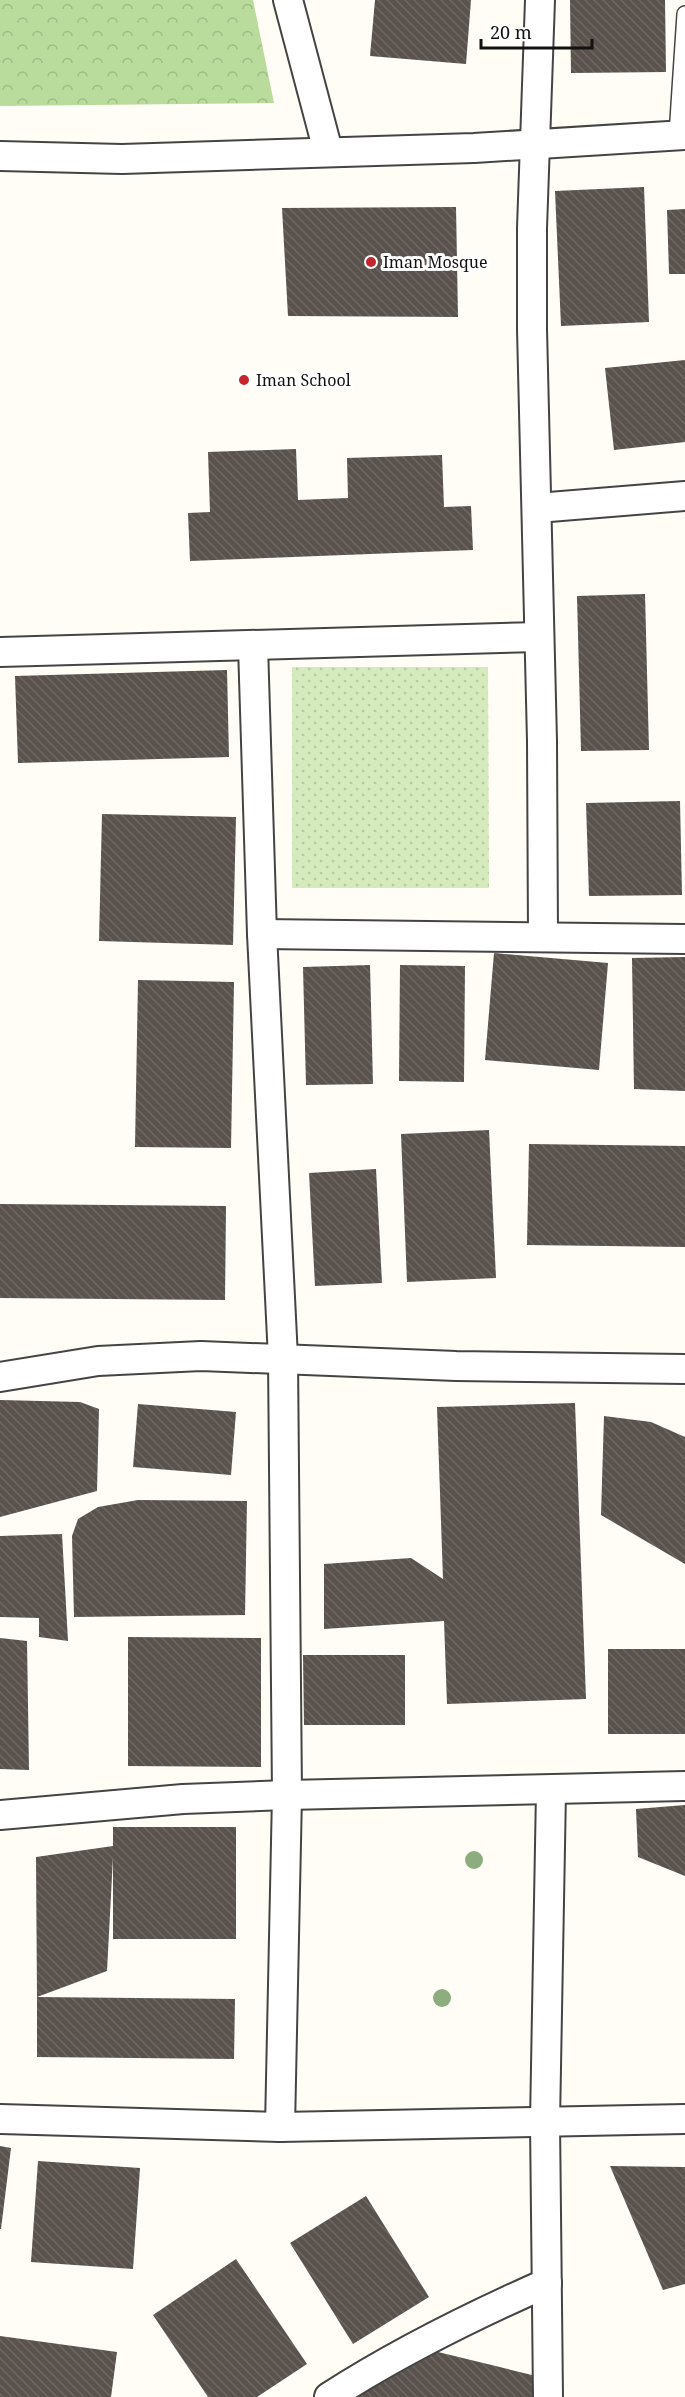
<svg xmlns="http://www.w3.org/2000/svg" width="685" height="2397" viewBox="0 0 685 2397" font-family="'Noto Serif',serif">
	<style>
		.forest { fill: url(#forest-crowns) }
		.park { fill: url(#park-dots) }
		.building { fill: url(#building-back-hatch) }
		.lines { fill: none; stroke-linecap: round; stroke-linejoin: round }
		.lane-casing { stroke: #444; stroke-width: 18 }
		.street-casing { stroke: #444; stroke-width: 32 }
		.lane { stroke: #fff; stroke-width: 15 }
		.street { stroke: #fff; stroke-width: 28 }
		.tree { fill: #8dad7f }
		.poi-dot { fill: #c4262e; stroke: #fff; stroke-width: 2 }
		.labels { text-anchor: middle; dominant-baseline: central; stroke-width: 6; stroke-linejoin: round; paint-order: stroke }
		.poi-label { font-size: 16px; fill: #111; stroke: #fff; text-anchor: start }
	</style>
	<defs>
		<pattern id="forest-crowns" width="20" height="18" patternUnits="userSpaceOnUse" patternTransform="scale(1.5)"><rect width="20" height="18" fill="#b9dc9c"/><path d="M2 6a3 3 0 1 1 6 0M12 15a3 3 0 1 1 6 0" fill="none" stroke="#9ebc85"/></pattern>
		<pattern id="park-dots" width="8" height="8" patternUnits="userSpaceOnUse" patternTransform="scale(1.5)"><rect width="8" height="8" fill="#d5ebbd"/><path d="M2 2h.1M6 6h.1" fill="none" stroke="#b6c8a1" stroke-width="1.8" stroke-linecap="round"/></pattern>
		<pattern id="building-back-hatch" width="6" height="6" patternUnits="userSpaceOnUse" patternTransform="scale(1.5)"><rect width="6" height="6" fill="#5a524d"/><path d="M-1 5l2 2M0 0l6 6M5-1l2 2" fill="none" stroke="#6d6662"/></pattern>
	</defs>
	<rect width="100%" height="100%" fill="#fffdf5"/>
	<!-- forest -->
	<path class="forest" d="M0,0H253L274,103L0,106Z"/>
	<!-- park -->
	<path class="park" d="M292,667H488L489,888H292Z"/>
	<!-- building -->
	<g class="building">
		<path d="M375,0H471L466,64L370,56Z"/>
		<path d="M570,0H665L666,72L571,73Z"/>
		<path d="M644,187L649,322L561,326L555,191Z"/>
		<path d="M456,207L458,317L288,316L282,208Z"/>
		<path d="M685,209V274H669L667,210Z"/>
		<path d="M685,360V442L614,450L605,368Z"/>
		<path d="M296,449L298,500L348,498L347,458L442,455L444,507L471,506L473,550L190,561L188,513L210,512L208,452Z"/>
		<path d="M645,594L649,750L581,751L577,596Z"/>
		<path d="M227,670L229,757L18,763L15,676Z"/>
		<path d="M680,801L682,895L589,896L586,803Z"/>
		<path d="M102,814L236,817L233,945L99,941Z"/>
		<path d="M494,953L608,963L599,1070L485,1060Z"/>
		<path d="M685,957V1091L634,1089L632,958Z"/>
		<path d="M370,965L373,1084L306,1085L303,967Z"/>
		<path d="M400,965L465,966L464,1082L399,1081Z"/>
		<path d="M138,980L234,982L231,1148L135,1147Z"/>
		<path d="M489,1130L496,1278L407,1282L401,1134Z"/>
		<path d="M529,1144L685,1146V1247L527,1245Z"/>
		<path d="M376,1169L382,1283L315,1286L309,1173Z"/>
		<path d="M0,1204L226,1206L225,1300L0,1298Z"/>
		<path d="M0,1400L80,1402L99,1409L97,1491L0,1517Z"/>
		<path d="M575,1403L586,1699L447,1704L444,1621L324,1629V1564L411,1558L443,1579L437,1407Z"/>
		<path d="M138,1404L236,1412L231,1475L133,1467Z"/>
		<path d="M604,1416L651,1422L685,1437V1564L601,1515Z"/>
		<path d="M138,1500L247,1501L245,1615L74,1617L72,1536L78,1519L98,1507Z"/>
		<path d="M62,1534L68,1641L39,1637V1618L0,1617V1536Z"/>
		<path d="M128,1637L261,1638V1767L128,1766Z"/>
		<path d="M0,1638L27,1641L29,1770L0,1769Z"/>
		<rect x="608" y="1649" width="77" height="85"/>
		<path d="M303,1655H405V1725H304Z"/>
		<path d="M685,1805V1876L638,1857L636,1809Z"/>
		<path d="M113,1827H236V1939H113V1857L107,1971L37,1997L36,1857L113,1846Z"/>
		<path d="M37,1997L235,1999L234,2059L37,2057Z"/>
		<path d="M0,2146L11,2148L1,2229H0Z"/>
		<path d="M38,2161L140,2168L133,2269L31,2262Z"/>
		<path d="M610,2166L685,2167V2284L663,2290Z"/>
		<path d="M366,2196L429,2297L353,2344L290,2243Z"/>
		<path d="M236,2259L307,2364L257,2397H208L153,2315Z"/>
		<path d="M0,2336L117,2352L111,2397H0Z"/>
		<path d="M438,2352L532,2375L533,2397H355Z"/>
	</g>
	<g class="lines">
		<defs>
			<path id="lane" d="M677,135L685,14"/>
			<g id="street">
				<path d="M288,0L328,151"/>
				<path d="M540,0L532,228V329L542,741L543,936"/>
				<path d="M0,156L122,159L248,155L474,148L685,135"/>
				<path d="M537,508L685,496"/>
				<path d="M253,646L262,934L283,1358L287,1795L280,2127"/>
				<path d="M0,652L539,637"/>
				<path d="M262,934L685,939"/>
				<path d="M0,1377L98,1361L201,1356L456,1366L685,1369"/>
				<path d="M0,1815L183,1799L287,1795L685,1786"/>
				<path d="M0,2119L280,2127L685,2119"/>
				<path d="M329,2397C399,2352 472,2316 547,2283"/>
				<path d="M548,2397L545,2122L551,1791"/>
			</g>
		</defs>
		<!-- lane casing -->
		<use href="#lane" class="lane-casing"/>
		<!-- street casing -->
		<use href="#street" class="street-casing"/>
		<!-- lane -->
		<use href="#lane" class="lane"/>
		<!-- street -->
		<use href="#street" class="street"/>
	</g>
	<!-- trees -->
	<g class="tree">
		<circle cx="474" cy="1860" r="9"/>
		<circle cx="442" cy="1998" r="9"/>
	</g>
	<!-- markers -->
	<g class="poi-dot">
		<circle cx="371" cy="262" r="6"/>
		<circle cx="244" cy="380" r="6"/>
	</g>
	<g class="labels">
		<!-- poi labels -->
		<g class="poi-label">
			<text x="383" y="262">Iman Mosque</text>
			<text x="256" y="380">Iman School</text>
		</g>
	</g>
	<!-- scale -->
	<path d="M481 39v9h111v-9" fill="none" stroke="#111111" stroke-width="3"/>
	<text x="490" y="39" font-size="18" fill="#111111" stroke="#ffffff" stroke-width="4.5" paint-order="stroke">20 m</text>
</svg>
